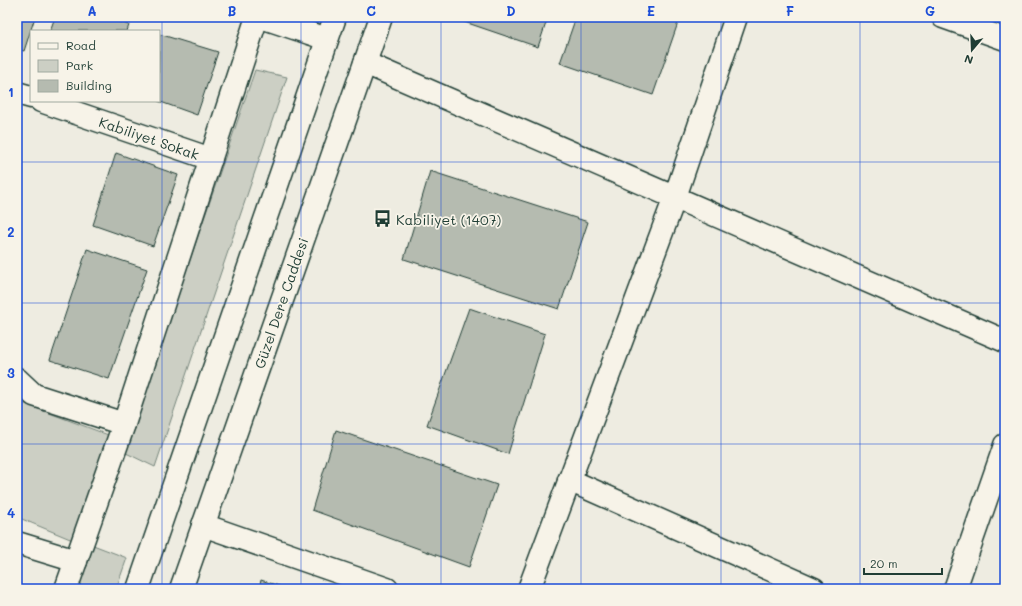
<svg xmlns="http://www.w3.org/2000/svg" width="1022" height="606" viewBox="0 0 1022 606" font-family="Mali,sans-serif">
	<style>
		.green { fill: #cccfc4; stroke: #76867c }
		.building { fill: #b5bbb0; stroke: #1f3d34 }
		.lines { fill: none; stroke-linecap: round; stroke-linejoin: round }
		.street-casing { stroke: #1f3d34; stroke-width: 25 }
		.secondary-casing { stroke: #1f3d34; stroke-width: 25 }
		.street { stroke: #f7f3e8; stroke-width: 22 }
		.secondary { stroke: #f7f3e8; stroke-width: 22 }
		.grid { fill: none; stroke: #1d4ed8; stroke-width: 1; stroke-opacity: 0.55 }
		.labels { text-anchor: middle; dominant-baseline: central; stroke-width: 3.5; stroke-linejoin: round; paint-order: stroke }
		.street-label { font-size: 14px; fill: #1f3d34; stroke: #f7f3e8 }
		.poi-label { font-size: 14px; fill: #1f3d34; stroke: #f7f3e8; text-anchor: start }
		.neatline { fill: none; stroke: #1d4ed8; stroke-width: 1.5 }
		.grid-label { font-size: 13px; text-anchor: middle; font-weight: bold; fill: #1d4ed8 }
	</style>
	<rect width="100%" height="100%" fill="#eeece1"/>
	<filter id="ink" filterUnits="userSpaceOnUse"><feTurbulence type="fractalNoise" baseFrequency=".025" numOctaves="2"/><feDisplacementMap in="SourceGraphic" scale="8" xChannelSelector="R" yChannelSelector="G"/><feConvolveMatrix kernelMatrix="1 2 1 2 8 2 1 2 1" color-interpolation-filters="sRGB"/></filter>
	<g filter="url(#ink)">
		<!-- green -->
		<g class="green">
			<path d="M255,70L287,77L155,467L124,452Z"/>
			<path d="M17,401L111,436L75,541L17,517Z"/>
			<path d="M88,543L127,558L116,589H72Z"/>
		</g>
		<!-- building -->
		<g class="building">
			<path d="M17,17H35L24,51L17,49Z"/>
			<path d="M55,17H104L129,25L127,31H50Z"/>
			<path d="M450,17H548L538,47Z"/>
			<path d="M576,17H680L653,95L560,63Z"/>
			<path d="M159,34L218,52L197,115L158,101Z"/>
			<path d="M116,153L178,175L153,246L93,225Z"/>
			<path d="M430,171L588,222L559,309L404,259Z"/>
			<path d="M87,249L147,269L109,379L50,360Z"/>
			<path d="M469,308L545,334L508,454L427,425Z"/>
			<path d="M336,430L497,485L469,567L312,510Z"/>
			<path d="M261,580L288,589H259Z"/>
		</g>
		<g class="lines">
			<defs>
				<g id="street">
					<path d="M943,17L1005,39"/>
					<path d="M17,93L31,97"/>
					<path d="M41,101L211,159"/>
					<path d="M17,379L34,395L124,424"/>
					<path d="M569,480L814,589"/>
					<path d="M203,525L387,589"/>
					<path d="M17,543L76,561"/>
					<path d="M66,589L124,424L257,17"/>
					<path d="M529,589L675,197L736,17"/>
					<path d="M955,589L1005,445"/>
				</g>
				<g id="secondary">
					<path d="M261,17L327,39"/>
					<path d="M365,63L1005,341"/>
					<path d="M138,589L335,17"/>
					<path d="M181,589L381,17"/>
				</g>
			</defs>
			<!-- street casing -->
			<use href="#street" class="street-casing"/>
			<!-- secondary casing -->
			<use href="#secondary" class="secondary-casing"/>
			<!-- street -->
			<use href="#street" class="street"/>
			<!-- secondary -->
			<use href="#secondary" class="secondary"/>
		</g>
	</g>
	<!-- grid -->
	<path class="grid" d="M162,17V589M301,17V589M441,17V589M581,17V589M721,17V589M860,17V589M17,162H1005M17,303H1005M17,444H1005"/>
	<!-- icons -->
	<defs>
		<symbol id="bus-bare" viewBox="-9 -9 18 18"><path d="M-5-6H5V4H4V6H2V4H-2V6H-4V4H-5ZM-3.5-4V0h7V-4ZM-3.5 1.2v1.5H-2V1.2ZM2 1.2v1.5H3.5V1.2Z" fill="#1f3d34" stroke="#f7f3e8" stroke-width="2.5" paint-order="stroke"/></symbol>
	</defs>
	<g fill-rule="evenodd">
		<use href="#bus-bare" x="370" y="206" width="25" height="25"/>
	</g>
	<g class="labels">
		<!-- street labels -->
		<g class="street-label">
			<text transform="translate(149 138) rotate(19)">Kabiliyet Sokak</text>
			<text transform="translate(281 303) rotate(-71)">Güzel Dere Caddesi</text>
		</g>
		<!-- poi labels -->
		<g class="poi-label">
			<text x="396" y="219">Kabiliyet (1407)</text>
		</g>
	</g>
	<!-- margin -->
	<rect width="1022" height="606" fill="none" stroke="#f7f3e8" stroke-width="44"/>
	<!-- legend -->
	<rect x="30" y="30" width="130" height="72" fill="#f7f3e8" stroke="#a1aaa0"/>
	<rect x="38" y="43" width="20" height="6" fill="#f7f3e8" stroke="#a1aaa0"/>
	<text x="66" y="50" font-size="12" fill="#1f3d34">Road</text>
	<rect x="38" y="60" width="20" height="12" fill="#cccfc4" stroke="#a1aaa0"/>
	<text x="66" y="70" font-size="12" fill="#1f3d34">Park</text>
	<rect x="38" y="80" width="20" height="12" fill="#b5bbb0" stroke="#a1aaa0"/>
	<text x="66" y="90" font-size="12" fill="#1f3d34">Building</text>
	<!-- north arrow -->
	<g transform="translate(972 50) rotate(199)" stroke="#f7f3e8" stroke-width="3" paint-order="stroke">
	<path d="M0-3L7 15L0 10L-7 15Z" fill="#1f3d34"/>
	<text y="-6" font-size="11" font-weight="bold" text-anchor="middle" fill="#1f3d34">N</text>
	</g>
	<!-- scale -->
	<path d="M864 568v6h78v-6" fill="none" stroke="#1f3d34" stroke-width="2"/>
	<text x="870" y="568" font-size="12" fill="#1f3d34" stroke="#f7f3e8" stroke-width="3" paint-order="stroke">20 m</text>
	<rect x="22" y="22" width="978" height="562" class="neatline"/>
	<g class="grid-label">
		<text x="92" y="16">A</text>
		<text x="232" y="16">B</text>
		<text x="371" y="16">C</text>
		<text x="511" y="16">D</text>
		<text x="651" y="16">E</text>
		<text x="790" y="16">F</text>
		<text x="930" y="16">G</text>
		<text x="11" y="97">1</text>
		<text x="11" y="237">2</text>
		<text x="11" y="378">3</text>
		<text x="11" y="518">4</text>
	</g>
</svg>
